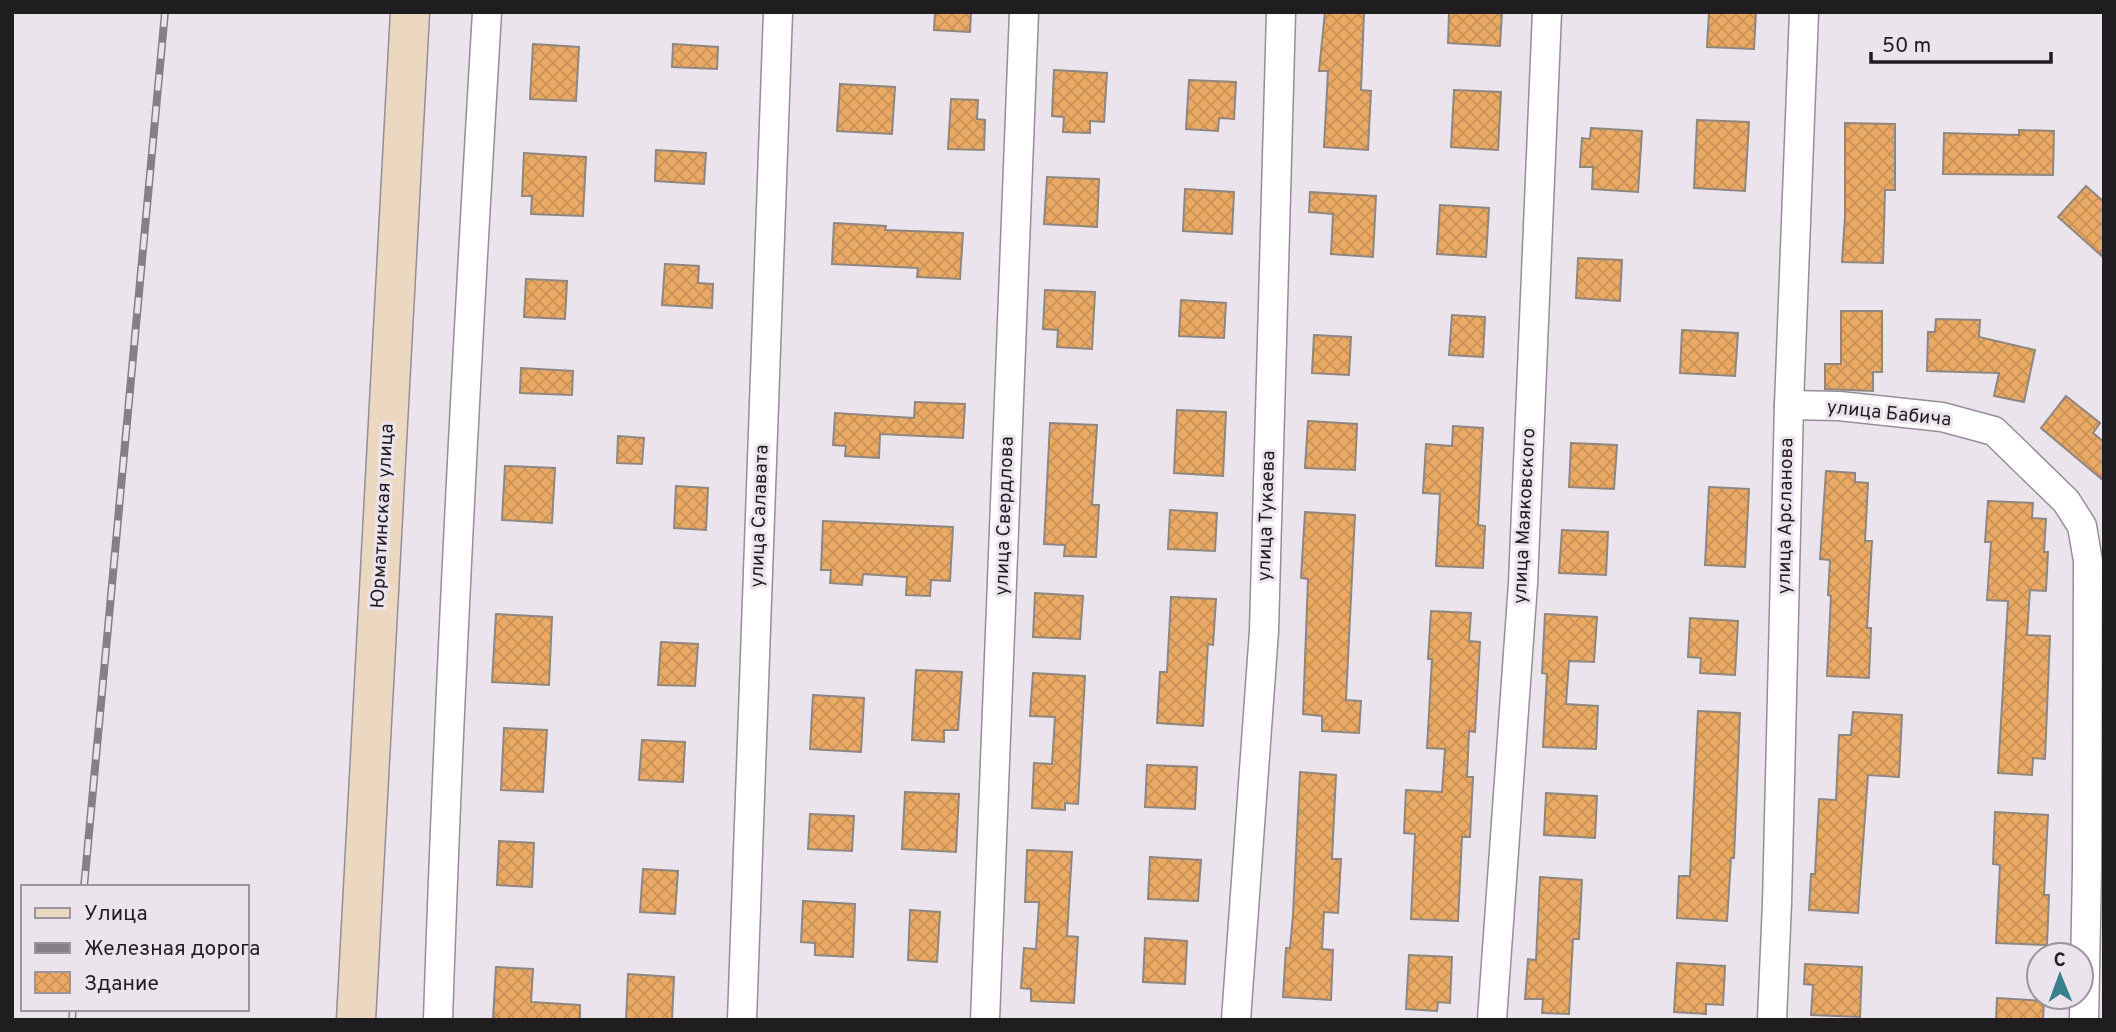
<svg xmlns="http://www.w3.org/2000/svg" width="2116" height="1032" viewBox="0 0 2116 1032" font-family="Overpass,sans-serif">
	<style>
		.building { fill: url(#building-cross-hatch); stroke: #8f877f; stroke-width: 2 }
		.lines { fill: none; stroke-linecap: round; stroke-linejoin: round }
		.minor-casing { stroke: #958e96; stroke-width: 31 }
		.secondary-casing { stroke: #958e96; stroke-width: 41 }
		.minor { stroke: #fff; stroke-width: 28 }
		.secondary { stroke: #ecd8c1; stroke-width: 38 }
		.rail-casing { stroke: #857f86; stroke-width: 8 }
		.rail { stroke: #ece4ed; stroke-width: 5; stroke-dasharray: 16; stroke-linecap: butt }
		.labels { text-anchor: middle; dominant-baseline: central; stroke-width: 6; stroke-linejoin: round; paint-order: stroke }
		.street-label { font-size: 19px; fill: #201d21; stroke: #ece4ed }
	</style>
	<defs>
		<pattern id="building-cross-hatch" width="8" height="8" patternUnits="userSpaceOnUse" patternTransform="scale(1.75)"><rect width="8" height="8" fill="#eaaa65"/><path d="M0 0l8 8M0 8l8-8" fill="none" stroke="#c89257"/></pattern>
	</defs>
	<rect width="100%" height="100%" fill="#ece4ed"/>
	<!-- building -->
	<g class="building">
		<path d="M935,12H971L970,32L934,30Z"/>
		<path d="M1325,12H1364L1361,90L1371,91L1368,150L1324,147L1328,71H1319Z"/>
		<path d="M1449,12H1502L1500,46L1448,43Z"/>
		<path d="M1709,12H1756L1754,49L1707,47Z"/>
		<path d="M533,44L579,47L576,101L530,99Z"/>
		<path d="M673,44L718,47L717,69L672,67Z"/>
		<path d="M1054,70L1107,73L1104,122L1090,121V133L1063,132L1064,117L1052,116Z"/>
		<path d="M1189,80L1236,82L1234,119L1219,118L1218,131L1186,129Z"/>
		<path d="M840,84L895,87L892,134L837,131Z"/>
		<path d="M1454,90L1501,92L1498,150L1451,147Z"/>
		<path d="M951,99L978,100L977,119L985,120L984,150L948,149Z"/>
		<path d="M1697,120L1749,122L1745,191L1694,188Z"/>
		<path d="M1845,123L1895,124V190H1885L1883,263L1842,262L1845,217Z"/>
		<path d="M1591,128L1642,131L1638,192L1592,189L1593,167H1580L1582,138L1590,139Z"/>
		<path d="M2019,130L2054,131L2053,175L1943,174L1944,133L2019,135Z"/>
		<path d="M656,150L706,153L704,184L655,181Z"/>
		<path d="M524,153L586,157L583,216L531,214L532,196H522Z"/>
		<path d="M1047,177L1099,179L1097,227L1044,224Z"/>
		<path d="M2086,186L2104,202V258L2058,217Z"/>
		<path d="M1185,189L1234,192L1232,234L1183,231Z"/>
		<path d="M1310,192L1376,196L1373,257L1331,254L1333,214L1309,212Z"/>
		<path d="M1440,205L1489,208L1486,257L1437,254Z"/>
		<path d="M834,223L886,226L885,230L963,233L960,279L917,277L918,268L832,264Z"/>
		<path d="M1578,258L1622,260L1620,301L1576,298Z"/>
		<path d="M665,264L699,266L698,283L713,284L712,308L662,305Z"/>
		<path d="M526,279L567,281L565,319L524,317Z"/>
		<path d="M1045,290L1095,292L1092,349L1057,347L1058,330L1043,329Z"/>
		<path d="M1181,300L1226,303L1224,338L1179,336Z"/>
		<path d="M1841,311H1882V372H1873V391L1825,389V364H1841Z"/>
		<path d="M1452,315L1485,317L1483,357L1449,355Z"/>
		<path d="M1936,319L1980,320L1979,337L2035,350L2024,402L1994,396L1999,373L1927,371L1928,332H1935Z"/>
		<path d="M1682,330L1738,333L1735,376L1680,373Z"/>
		<path d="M1314,335L1351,337L1349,375L1312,373Z"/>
		<path d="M521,368L573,371L572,395L520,393Z"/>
		<path d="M2066,396L2100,423L2093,433L2104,442V481L2041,428Z"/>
		<path d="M915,402L965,404L963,438L880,434L879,458L845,456L846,446L833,445L835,413L914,418Z"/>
		<path d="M1177,410L1226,412L1223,476L1174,473Z"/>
		<path d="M1308,421L1357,424L1355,470L1305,468Z"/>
		<path d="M1050,423L1097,425L1092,505H1099L1096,557L1064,556L1065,545L1044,544Z"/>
		<path d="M1453,426L1483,428L1478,525L1485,526L1483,568L1436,566L1440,494L1423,493L1426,444L1452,446Z"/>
		<path d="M618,436L644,438L642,464L617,463Z"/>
		<path d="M1571,443L1617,445L1614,489L1569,487Z"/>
		<path d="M505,466L555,468L552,523L502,520Z"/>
		<path d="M1826,471L1855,473V482L1868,483L1865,541H1872L1867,628H1871L1869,678L1827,676L1831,596L1828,595L1830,560L1820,559Z"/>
		<path d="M676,486L708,488L706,530L674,528Z"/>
		<path d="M1709,487L1749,489L1745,567L1705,565Z"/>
		<path d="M1988,501L2033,503L2032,518L2046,519L2044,552H2048L2046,591L2030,590L2027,635L2050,636L2045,759L2033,758L2032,775L1998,773L2008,601L1987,600L1991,542H1985Z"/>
		<path d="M1170,510L1217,513L1215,551L1168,549Z"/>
		<path d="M1305,512L1355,515L1346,700L1361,701L1359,733L1322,731V716L1303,714L1308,579L1301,578Z"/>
		<path d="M823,521L953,527L950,581L931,580L930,596L906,595L907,577L863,574L862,585L830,583L831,570H821Z"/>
		<path d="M1562,530L1608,532L1606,575L1559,573Z"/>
		<path d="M1035,593L1083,596L1080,639L1033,637Z"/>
		<path d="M1171,597L1216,599L1213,645L1208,644L1203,726L1157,723L1160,672H1167Z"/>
		<path d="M1431,611L1471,613L1469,641L1480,642L1475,732L1469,731L1467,777H1473L1470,837H1462L1458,921L1411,919L1415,834L1404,833L1406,790L1442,792L1445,749L1427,748L1432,659H1428Z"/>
		<path d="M496,614L552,617L549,685L492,682Z"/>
		<path d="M1545,614L1597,617L1594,662L1569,661L1566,704L1598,706L1596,749L1543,747L1547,674L1542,673Z"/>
		<path d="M1690,618L1738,621L1735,675L1700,673L1701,658L1688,657Z"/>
		<path d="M661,642L698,644L695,686L658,685Z"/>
		<path d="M916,670L962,672L958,730H944V742L912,740Z"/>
		<path d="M1033,673L1085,676L1078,804L1065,803V810L1032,808L1034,763L1052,764L1055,717L1030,716Z"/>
		<path d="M813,695L864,698L861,752L810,749Z"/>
		<path d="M1698,711L1740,713L1734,858H1731L1727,921L1677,918L1679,876H1690Z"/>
		<path d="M1853,712L1902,715L1899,777L1868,775L1858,913L1809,910L1811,874H1815L1819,799L1836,800L1839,735H1851Z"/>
		<path d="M504,728L547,730L543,792L501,790Z"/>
		<path d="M642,740L685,742L683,782L639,780Z"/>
		<path d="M1147,765L1197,767L1195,809L1145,807Z"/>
		<path d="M1300,772L1336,775L1332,859H1341L1338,913L1324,912L1322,949L1333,950L1331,1000L1283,997L1286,948H1290L1293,915Z"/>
		<path d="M905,792L959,794L956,852L902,849Z"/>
		<path d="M1546,793L1597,796L1595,838L1544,835Z"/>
		<path d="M1995,812L2048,815L2044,895H2049L2047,945L1996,943L2000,865L1993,864Z"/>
		<path d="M810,814L854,816L852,851L808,849Z"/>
		<path d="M499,841L534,843L532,887L497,885Z"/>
		<path d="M1027,850L1072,852L1067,936L1078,937L1074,1003L1031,1001V989L1021,988L1024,948L1036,949L1039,902H1025Z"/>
		<path d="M1150,857L1201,860L1198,901L1148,899Z"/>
		<path d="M643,869L678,871L675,914L640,912Z"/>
		<path d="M1540,877L1582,880L1579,939H1573L1569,1014L1542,1013L1543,999H1525L1528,959L1536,960Z"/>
		<path d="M803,901L855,904L853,957L815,955V943L801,942Z"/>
		<path d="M910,910L940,912L937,962L908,960Z"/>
		<path d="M1145,938L1187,941L1185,984L1143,982Z"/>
		<path d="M1409,955L1452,957L1450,1003L1438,1002L1437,1011L1406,1009Z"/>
		<path d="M1677,963L1725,966L1723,1005L1706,1004V1014L1674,1012Z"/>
		<path d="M1805,964L1862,967L1860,1017L1811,1015L1813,985L1804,984Z"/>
		<path d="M496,967L533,969L531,1002L580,1005V1020L493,1019Z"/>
		<path d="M628,974L674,977L672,1020H626Z"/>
		<path d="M1997,998L2044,1001L2043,1020H1996Z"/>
	</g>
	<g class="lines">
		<defs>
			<g id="minor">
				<path d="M1789,405L1839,406L1942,417L1994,431L2066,501L2082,526L2088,561L2087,869L2084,1020"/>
				<path d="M438,1020C449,684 467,348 487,12"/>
				<path d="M742,1020L778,12"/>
				<path d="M985,1020L1024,12"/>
				<path d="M1236,1020L1264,631L1281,12"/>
				<path d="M1492,1020L1523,583L1547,12"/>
				<path d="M1772,1020L1777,903L1789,405L1804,12"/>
			</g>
			<path id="secondary" d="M356,1020L410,12"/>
		</defs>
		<!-- minor casing -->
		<use href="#minor" class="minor-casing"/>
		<!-- secondary casing -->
		<use href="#secondary" class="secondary-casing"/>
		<!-- minor -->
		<use href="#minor" class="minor"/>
		<!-- secondary -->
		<use href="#secondary" class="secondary"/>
		<defs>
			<g id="rail">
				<path d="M84,887L165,12"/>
				<path d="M72,1020L73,1009"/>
			</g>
		</defs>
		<!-- rail casing -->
		<use href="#rail" class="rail-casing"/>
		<!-- rail -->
		<use href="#rail" class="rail"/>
	</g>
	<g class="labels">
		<!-- street labels -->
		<g class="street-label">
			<text transform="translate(1889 414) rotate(6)">улица Бабича</text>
			<text transform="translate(383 516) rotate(-87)">Юрматинская улица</text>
			<text transform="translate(760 516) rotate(-88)">улица Салавата</text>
			<text transform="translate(1005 516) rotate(-88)">улица Свердлова</text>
			<text transform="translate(1267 516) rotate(-88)">улица Тукаева</text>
			<text transform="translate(1525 516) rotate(-87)">улица Маяковского</text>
			<text transform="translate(1786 516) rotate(-89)">улица Арсланова</text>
		</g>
	</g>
	<!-- border -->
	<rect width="2116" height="1032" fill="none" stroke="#201d21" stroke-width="28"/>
	<!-- legend -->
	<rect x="21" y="885" width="228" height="126" fill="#ece4ed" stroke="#9a949b" stroke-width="2"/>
	<rect x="35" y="908" width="35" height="10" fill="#ecd8c1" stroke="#9a949b" stroke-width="2"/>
	<text x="84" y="920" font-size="21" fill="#201d21">Улица</text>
	<rect x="35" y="943" width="35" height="10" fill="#857f86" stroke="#9a949b" stroke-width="2"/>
	<text x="84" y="955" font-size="21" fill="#201d21">Железная дорога</text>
	<rect x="35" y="972" width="35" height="21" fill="url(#building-cross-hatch)" stroke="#9a949b" stroke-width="2"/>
	<text x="84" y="990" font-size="21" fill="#201d21">Здание</text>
	<!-- north arrow -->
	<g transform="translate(2060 976) rotate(359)"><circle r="33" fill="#ece4ed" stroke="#9a949b" stroke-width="2"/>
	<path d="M0-5L12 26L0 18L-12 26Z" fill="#3a7f8c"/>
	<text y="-10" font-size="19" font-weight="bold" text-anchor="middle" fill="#201d21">С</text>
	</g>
	<!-- scale -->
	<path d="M1871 52v10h180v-10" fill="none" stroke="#201d21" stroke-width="3.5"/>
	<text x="1882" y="52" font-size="21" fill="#201d21" stroke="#ece4ed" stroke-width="5" paint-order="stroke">50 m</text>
</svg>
